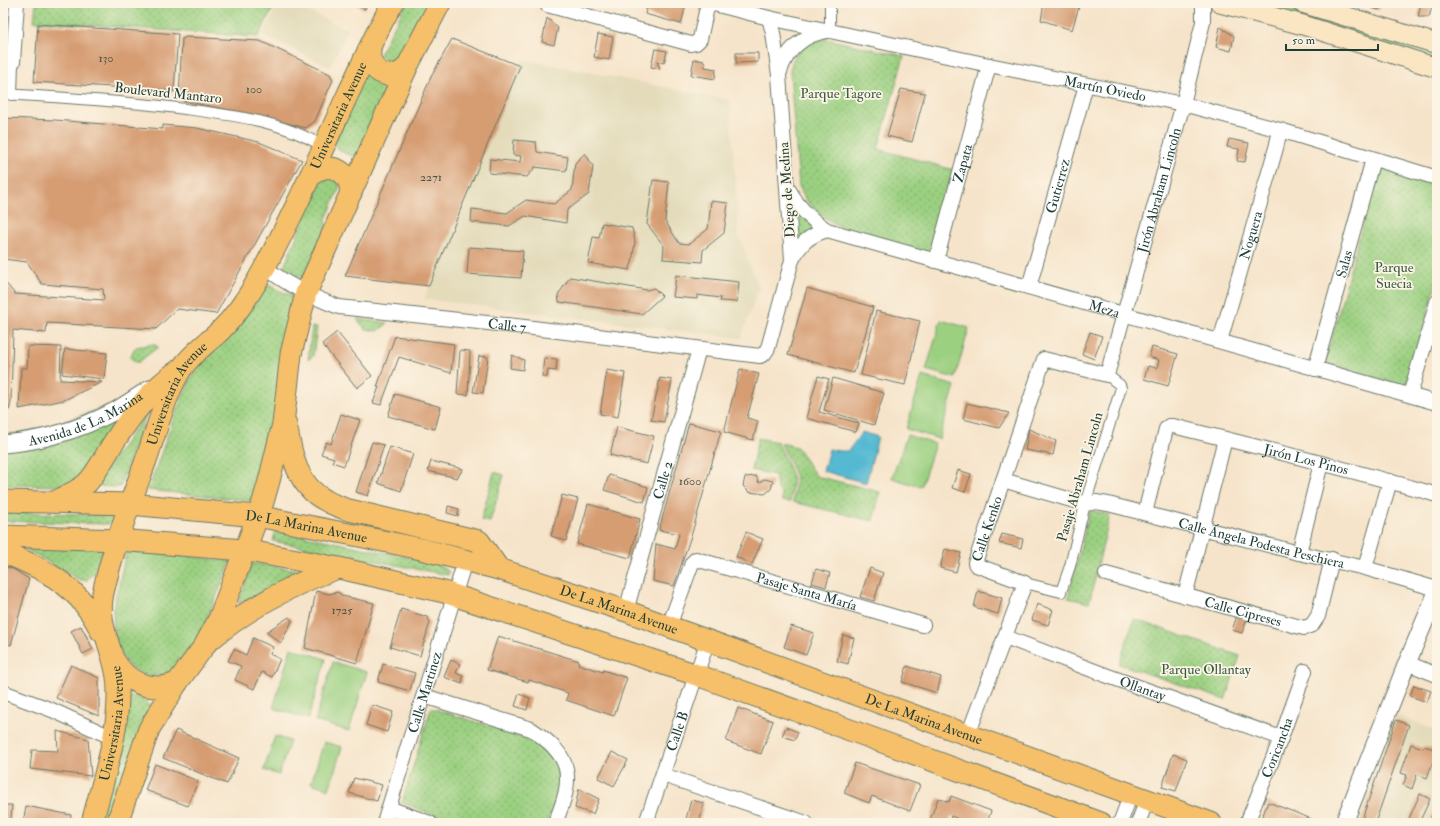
<svg xmlns="http://www.w3.org/2000/svg" width="1440" height="826" viewBox="0 0 1440 826" font-family="'IM FELL Double Pica',serif">
	<style>
		.built { fill: #e3dbba }
		.green { fill: url(#green-dots); stroke: #5d865a }
		.pitch { fill: #9bd081; stroke: #5d865a }
		.water { fill: #54b9d2; stroke: #3a7b83 }
		.building { fill: #d69c72 }
		.lines { fill: none; stroke-linecap: round; stroke-linejoin: round }
		.pedestrian-casing { stroke: #6a7768; stroke-width: 12 }
		.minor-casing { stroke: #6a7768; stroke-width: 16 }
		.tertiary-casing { stroke: #6a7768; stroke-width: 19 }
		.secondary-casing { stroke: #6a7768; stroke-width: 21 }
		.primary-casing { stroke: #6a7768; stroke-width: 23 }
		.pedestrian { stroke: #fff; stroke-width: 10 }
		.minor { stroke: #fff; stroke-width: 14 }
		.tertiary { stroke: #fff; stroke-width: 17 }
		.secondary { stroke: #fbe6c4; stroke-width: 19 }
		.primary { stroke: #f6c06b; stroke-width: 21 }
		.labels { text-anchor: middle; dominant-baseline: central; stroke-width: 3.5; stroke-linejoin: round; paint-order: stroke }
		.number-label { font-size: 12px; fill: #4d5544 }
		.street-label { font-size: 14px; fill: #1f3d34; stroke: #fcf5e5 }
		.park-label { font-size: 14px; fill: #385a43; stroke: #fcf5e5 }
	</style>
	<defs>
		<pattern id="green-dots" width="8" height="8" patternUnits="userSpaceOnUse"><rect width="8" height="8" fill="#9bd081"/><path d="M2 2h.1M6 6h.1" fill="none" stroke="#7eaa6a" stroke-width="1.8" stroke-linecap="round"/></pattern>
	</defs>
	<rect width="100%" height="100%" fill="#fcf5e5"/>
	<filter id="ink" filterUnits="userSpaceOnUse"><feTurbulence type="fractalNoise" baseFrequency=".025" numOctaves="2"/><feDisplacementMap in="SourceGraphic" scale="8" xChannelSelector="R" yChannelSelector="G"/><feConvolveMatrix kernelMatrix="1 2 1 2 8 2 1 2 1" color-interpolation-filters="sRGB"/></filter>
	<filter id="wash" filterUnits="userSpaceOnUse"><feTurbulence type="fractalNoise" baseFrequency=".012" numOctaves="4" result="noise"/><feDisplacementMap in="SourceGraphic" scale="16" xChannelSelector="R" yChannelSelector="G"/><feGaussianBlur stdDeviation="0.9" result="paint"/><feColorMatrix in="noise" values="0 0 0 0 0 0 0 0 0 0 0 0 0 0 0 0 0 1.4 0 .05"/><feComposite in="paint" operator="in"/></filter>
	<g filter="url(#wash)">
		<rect width="100%" height="100%" fill="#f6e4ca"/>
		<!-- built -->
		<g class="built">
			<path d="M279,3H291L348,30L330,67L262,35Z"/>
			<path d="M522,59L730,100L739,237L759,288L741,338L424,299Z"/>
			<path d="M1394,714L1437,731V823H1357Z"/>
		</g>
		<!-- green -->
		<g class="green">
			<path d="M36,3H276L258,37L34,21Z"/>
			<path d="M403,3H433L402,62L395,66C389,63 381,60 380,53L404,8Z"/>
			<path d="M1240,3H1282L1437,50V62Z"/>
			<path d="M826,39L904,56L878,149L954,170L930,254L850,231C833,224 817,214 806,200C803,196 801,190 799,186L790,72C791,62 797,49 806,44C812,41 820,40 826,39Z"/>
			<path d="M366,69L391,80L360,156C349,157 340,152 334,144Z"/>
			<path d="M1378,167L1437,185V280L1406,387L1325,363Z"/>
			<path d="M324,176L337,177L340,187L326,219L325,238L302,278L289,273L284,267L306,215L305,210L318,181Z"/>
			<path d="M796,210L818,229L794,244Z"/>
			<path d="M266,286H270L296,298L277,426L255,501L148,490L176,412L190,380L207,355Z"/>
			<path d="M357,319L388,323L378,331L365,329Z"/>
			<path d="M312,327H317L313,356L308,360Z"/>
			<path d="M154,344L158,347L139,362H135L130,357L136,347Z"/>
			<path d="M134,405L85,473L64,486L3,485V450Z"/>
			<path d="M107,406L108,408L62,426L3,439V435C40,431 73,419 107,406Z"/>
			<path d="M147,412L120,487L94,486Z"/>
			<path d="M758,438L778,442L793,478L790,502L782,501L781,492L777,488L775,475L751,470Z"/>
			<path d="M781,443L797,447L816,476L880,492L873,521L793,502L796,477Z"/>
			<path d="M494,472L504,475L490,522L481,520Z"/>
			<path d="M1090,510L1110,515L1089,603L1068,598Z"/>
			<path d="M3,512L112,515L115,516L113,521L108,524L3,521Z"/>
			<path d="M276,530L435,563L448,571V575L273,541Z"/>
			<path d="M20,546L104,547L96,571L87,580H80Z"/>
			<path d="M127,550L231,561L195,648L173,672L161,676H150L139,673L128,665L119,651L114,632L113,608Z"/>
			<path d="M252,563L304,571L238,604Z"/>
			<path d="M1134,619L1240,656L1225,700L1119,664Z"/>
			<path d="M129,697C139,695 147,698 150,708L110,823H98L126,699Z"/>
			<path d="M431,708L525,737C529,739 535,741 539,743C544,746 549,753 552,757C566,781 558,800 547,823H456L402,803Z"/>
		</g>
		<!-- pitch -->
		<g class="pitch">
			<path d="M941,320L969,328L955,378L926,370Z"/>
			<path d="M922,376L955,386L939,439L906,429Z"/>
			<path d="M907,435L935,444L921,487L892,478Z"/>
			<path d="M291,648L326,659L308,719L273,708Z"/>
			<path d="M333,662L367,672L349,731L315,721Z"/>
			<path d="M275,736L290,741L279,775L264,770Z"/>
			<path d="M324,742L342,747L329,789L311,783Z"/>
		</g>
		<!-- water -->
		<path class="water" d="M862,432L878,437L866,483L823,471L829,449L839,451H848Z"/>
		<g id="blocks">
			<!-- building -->
			<g class="building">
				<path d="M352,3H367L365,9Z"/>
				<path d="M648,3H681L686,4L681,24L645,14Z"/>
				<path d="M919,3H926V7L918,5Z"/>
				<path d="M1044,3H1080L1072,30L1041,20Z"/>
				<path d="M1347,3H1365L1363,8Z"/>
				<path d="M1371,3H1381L1379,10L1371,8Z"/>
				<path d="M1421,3H1433L1429,17H1418Z"/>
				<path d="M547,18L558,28L554,45L542,42Z"/>
				<path d="M38,24L178,34L174,91L34,82Z"/>
				<path d="M1220,27L1234,36L1231,51L1216,47Z"/>
				<path d="M598,34L613,37L609,60L594,57Z"/>
				<path d="M186,37L260,41L330,74L333,80L315,121L306,128L251,114L183,101L179,98L182,39Z"/>
				<path d="M452,39L520,66L429,286L345,276L431,77Z"/>
				<path d="M655,49L667,51L664,63L657,61L660,69L651,67Z"/>
				<path d="M736,53H758V62L736,63Z"/>
				<path d="M694,59L704,61L705,67L716,69L715,79L691,75Z"/>
				<path d="M901,89L925,93L912,142L887,136Z"/>
				<path d="M3,118L55,120L163,129V125L197,128L259,142L302,160L216,314L177,309L156,329L47,323L46,333L13,330L11,402L9,410L3,412V280L15,294L104,300L103,289L42,284L27,262L3,259Z"/>
				<path d="M1229,139L1249,143L1245,162L1237,161L1239,149L1227,147Z"/>
				<path d="M514,140L536,142L537,152L568,157L566,171L535,167L527,177L489,173L490,159L520,162L521,156L513,155Z"/>
				<path d="M585,153L593,166L589,194L567,210L566,223L525,216L509,226L471,222L472,209L507,213L526,200L554,204L572,190L575,163Z"/>
				<path d="M653,180L669,182L665,221L679,243L689,244L708,229L711,201L728,203L724,233L703,250L702,262L663,259L664,246L647,224Z"/>
				<path d="M602,223L632,228L635,241L632,263L629,270L588,263L593,237L599,238Z"/>
				<path d="M469,247L523,251L521,278L467,274Z"/>
				<path d="M676,275L739,282L737,302L720,301L721,298L697,295V299L673,297Z"/>
				<path d="M570,277L647,290L654,288L662,296L642,314L559,302L558,295Z"/>
				<path d="M807,288L873,307L854,373L788,355Z"/>
				<path d="M876,311L920,321L905,385L861,375Z"/>
				<path d="M337,332L372,376L357,388L322,344Z"/>
				<path d="M1090,332L1102,336L1094,359L1082,354Z"/>
				<path d="M395,336L454,344L451,373L399,357L381,405L373,403L379,387H377Z"/>
				<path d="M28,346L61,347L60,380L102,382L64,400L19,409L21,368H27Z"/>
				<path d="M1152,347L1178,354L1168,386L1144,379L1148,366L1157,368L1159,360L1149,357Z"/>
				<path d="M65,349L107,353L104,379L62,374Z"/>
				<path d="M460,350L470,351L468,395L457,394Z"/>
				<path d="M512,355L524,360L523,370L510,368Z"/>
				<path d="M479,356L488,357L483,393L473,392Z"/>
				<path d="M544,358L557,359L556,371L548,370L547,377H542Z"/>
				<path d="M740,369L759,374L747,418L758,421L753,440L724,432Z"/>
				<path d="M607,370L625,373L618,417L600,414Z"/>
				<path d="M818,376L829,379L819,412L859,423L856,432L806,418Z"/>
				<path d="M660,378L672,380L664,422L651,420Z"/>
				<path d="M833,378L884,393L874,425L824,410Z"/>
				<path d="M395,394L441,407L435,429L388,416Z"/>
				<path d="M967,403L1009,413L999,428L963,419Z"/>
				<path d="M341,414L360,420L344,466L332,462L334,458L321,454L326,442L331,444Z"/>
				<path d="M689,423L721,431L692,533L674,586L653,581L656,544L675,549L679,534L659,530Z"/>
				<path d="M617,427L654,436L647,464L610,455Z"/>
				<path d="M1029,429L1056,441L1053,455L1025,450Z"/>
				<path d="M372,442L384,445L368,496L356,492Z"/>
				<path d="M390,447L413,454L401,491L378,483Z"/>
				<path d="M431,461L463,469L457,478L428,471Z"/>
				<path d="M958,470L971,474L965,492L952,488Z"/>
				<path d="M609,475L648,487L644,502L604,490Z"/>
				<path d="M756,476L759,483L764,479L773,481L771,489L765,494L749,492L743,486L745,477Z"/>
				<path d="M562,495L578,499L566,541L551,536Z"/>
				<path d="M588,504L640,519L630,558L577,544Z"/>
				<path d="M448,506L459,509L458,516L447,513Z"/>
				<path d="M746,532L763,539L752,564L736,557Z"/>
				<path d="M1002,534L1023,539L1021,548L999,543Z"/>
				<path d="M945,549L961,553L956,572L940,568Z"/>
				<path d="M3,566L13,569L29,579L11,645L3,643Z"/>
				<path d="M870,568L883,573L874,601L860,597Z"/>
				<path d="M816,569L830,573L826,587L812,583Z"/>
				<path d="M316,591L329,594L337,592L341,594L342,596L374,603L357,663L305,648Z"/>
				<path d="M978,591L1002,598L998,614L974,607Z"/>
				<path d="M1037,604L1053,610L1048,625L1032,620Z"/>
				<path d="M401,609L427,617L430,622L420,656L390,647Z"/>
				<path d="M1237,616L1247,619L1242,633L1232,630Z"/>
				<path d="M289,617L292,621L281,643L266,632Z"/>
				<path d="M81,626L93,649L83,654L71,631Z"/>
				<path d="M791,626L814,633L806,655L784,647Z"/>
				<path d="M843,635L854,638L848,664L837,661Z"/>
				<path d="M498,636L579,661L578,664L603,672V670L627,678L614,716L566,700L568,693L529,680L528,682L487,670Z"/>
				<path d="M253,638L273,647L270,654L280,659L272,677L262,672L254,689L235,680L241,666L228,661L234,649L246,655Z"/>
				<path d="M451,660L460,664L456,673L463,676L462,684L444,677Z"/>
				<path d="M383,664L415,673L410,691L378,682Z"/>
				<path d="M71,665L99,678V716L56,698Z"/>
				<path d="M907,666L941,677L937,693L902,682Z"/>
				<path d="M1414,685L1431,691L1427,702L1410,696Z"/>
				<path d="M519,694L530,698L527,710L515,706Z"/>
				<path d="M372,705L393,712L387,732L366,725Z"/>
				<path d="M738,708L773,721L761,754L726,741Z"/>
				<path d="M1396,720L1409,725L1375,823H1364L1361,822Z"/>
				<path d="M786,727L798,732L795,740L782,736Z"/>
				<path d="M176,730L239,758L227,784L163,758Z"/>
				<path d="M57,731L88,739L91,776L30,769L32,750L58,751Z"/>
				<path d="M1411,744L1423,748L1424,746L1437,750L1427,778L1417,774L1412,789L1403,785L1407,775L1401,773Z"/>
				<path d="M612,752L628,760L614,786L598,778Z"/>
				<path d="M1173,754L1187,759L1176,791L1162,787Z"/>
				<path d="M855,763L920,785L910,811L872,796L869,803L844,793Z"/>
				<path d="M155,764L198,781L188,806L145,790Z"/>
				<path d="M354,778L382,785L377,801L349,793Z"/>
				<path d="M579,789L599,799L593,814L575,808Z"/>
				<path d="M1420,794L1430,799L1419,823H1407Z"/>
				<path d="M951,796L991,811L987,823H957L958,819L951,816L949,823H939L930,820L938,798L949,802Z"/>
				<path d="M691,800L704,803L699,823H685Z"/>
				<path d="M1268,802L1322,823H1263L1261,820Z"/>
				<path d="M1437,803V821L1431,819Z"/>
				<path d="M3,805H12L11,819L3,818Z"/>
				<path d="M26,806L71,815L70,823H23Z"/>
			</g>
		</g>
	</g>
	<g filter="url(#ink)">
		<use href="#blocks" fill-opacity="0" stroke="#6a7768" stroke-width="1"/>
		<g class="lines">
			<defs>
				<g id="pedestrian">
					<path d="M830,31V3"/>
					<path d="M3,94C64,98 124,101 185,109C232,115 283,121 324,147"/>
					<path d="M12,95L13,62"/>
					<path d="M1025,583L1061,592L1070,566L1085,504L1121,388L1120,385L1107,375"/>
				</g>
				<g id="minor">
					<path id="s1" d="M710,3L769,18L989,65L1183,104L1280,130L1437,178"/>
					<path d="M547,5L691,44L696,43L700,39L708,3"/>
					<path d="M13,62L17,3"/>
					<path d="M780,72C786,50 804,34 827,31"/>
					<path id="s2" d="M789,190C798,207 811,220 827,230L1437,403"/>
					<path d="M792,260C801,243 808,236 827,230"/>
					<path id="s3" d="M936,261L989,65"/>
					<path id="s4" d="M264,266C286,285 312,297 339,307L525,327L760,356L764,354L768,348L792,260L779,75L773,33L769,18"/>
					<path id="s5" d="M1029,287L1086,85"/>
					<path id="s6" d="M1220,341L1276,148L1280,130"/>
					<path id="s7" d="M1315,369L1373,159"/>
					<path d="M1410,395L1437,302"/>
					<path id="s8" d="M1003,480L1085,504L1096,502L1108,504L1299,553L1365,568L1437,589"/>
					<path id="s9" d="M1145,513L1166,429L1169,426H1173C1262,448 1350,469 1437,495"/>
					<path d="M1299,553L1321,463"/>
					<path d="M1365,568L1390,481"/>
					<path id="s10" d="M1106,574L1304,628L1312,625L1318,616L1332,559"/>
					<path d="M1185,596L1225,439"/>
					<path id="s11" d="M626,611L699,349"/>
					<path id="s12" d="M669,626L692,563L696,559L923,625"/>
					<path id="s13" d="M1005,637L1108,676L1281,738"/>
					<path d="M1407,663L1437,675"/>
					<path d="M3,692L52,710L113,738"/>
					<path d="M424,696L531,729C574,757 574,778 555,823"/>
					<path id="s14" d="M968,735L1025,583L976,565L975,563L1044,359L1107,375L1183,104L1203,22V3"/>
					<path d="M663,775L806,823"/>
					<path d="M389,808L430,823"/>
					<path id="s15" d="M384,823L465,561"/>
					<path id="s16" d="M646,823L708,640"/>
					<path d="M1120,823L1131,794"/>
					<path d="M1138,823L1147,800"/>
					<path id="s17" d="M1247,823L1281,738L1305,671"/>
				</g>
				<g id="tertiary">
					<path id="s18" d="M3,444C42,441 81,429 115,411C127,404 138,396 150,389"/>
					<path d="M1344,823L1407,663L1437,592"/>
				</g>
				<g id="secondary">
					<path d="M1220,3L1303,25L1437,68"/>
					<path d="M1302,3L1437,44"/>
				</g>
				<g id="primary">
					<path d="M370,49C367,72 391,84 407,67"/>
					<path d="M310,176C328,160 350,169 351,193"/>
					<path d="M286,424C291,452 296,485 325,500C331,504 338,506 345,509L479,541L499,569"/>
					<path id="s19" d="M3,501L130,504L257,516L359,536L421,549L499,569L626,611L1211,823"/>
					<path d="M55,502C65,496 78,491 87,483C98,472 105,455 114,442C132,414 151,389 179,370"/>
					<path d="M3,536L118,540L244,550L339,568L444,592L697,675L861,734L1101,823"/>
					<path d="M3,552C30,563 59,576 79,598C88,608 95,619 101,631"/>
					<path d="M211,639C249,608 292,584 338,568"/>
					<path d="M114,660C127,683 151,693 177,683"/>
					<path id="s20" d="M92,823C103,779 123,722 117,677C113,648 96,624 103,593C113,548 130,504 146,460C156,432 166,392 182,368C192,353 209,342 221,330C235,316 246,300 256,283C290,223 318,159 347,96C362,65 375,32 393,3"/>
					<path d="M117,823L149,729L177,683L205,645L219,619L263,502L269,481L283,424L291,354L306,293L407,67L440,3"/>
				</g>
			</defs>
			<!-- pedestrian casing -->
			<use href="#pedestrian" class="pedestrian-casing"/>
			<!-- minor casing -->
			<use href="#minor" class="minor-casing"/>
			<!-- tertiary casing -->
			<use href="#tertiary" class="tertiary-casing"/>
			<!-- secondary casing -->
			<use href="#secondary" class="secondary-casing"/>
			<!-- primary casing -->
			<use href="#primary" class="primary-casing"/>
			<!-- pedestrian -->
			<use href="#pedestrian" class="pedestrian"/>
			<!-- minor -->
			<use href="#minor" class="minor"/>
			<!-- tertiary -->
			<use href="#tertiary" class="tertiary"/>
			<!-- secondary -->
			<use href="#secondary" class="secondary"/>
			<!-- primary -->
			<use href="#primary" class="primary"/>
		</g>
	</g>
	<g class="labels">
		<!-- number labels -->
		<g class="number-label">
			<text x="106" y="58">130</text>
			<text x="254" y="89">100</text>
			<text x="431" y="177">2271</text>
			<text x="690" y="481">1600</text>
			<text x="342" y="610">1725</text>
		</g>
		<!-- street labels -->
		<g class="street-label">
			<text stroke="none"><textPath href="#s1" startOffset="404">Martín Oviedo</textPath></text>
			<text transform="translate(168 93) rotate(6)">Boulevard Mantaro</text>
			<text stroke="none"><textPath href="#s20" startOffset="774">Universitaria Avenue</textPath></text>
			<text stroke="none"><textPath href="#s3" startOffset="101">Zapata</textPath></text>
			<text stroke="none"><textPath href="#s5" startOffset="105">Gutierrez</textPath></text>
			<text transform="translate(787 190) rotate(-94)">Diego de Medina</text>
			<text stroke="none"><textPath href="#s14" startOffset="689">Jirón Abraham Lincoln</textPath></text>
			<text stroke="none"><textPath href="#s6" startOffset="110">Noguera</textPath></text>
			<text stroke="none"><textPath href="#s7" startOffset="109">Salas</textPath></text>
			<text stroke="none"><textPath href="#s2" startOffset="344">Meza</textPath></text>
			<text stroke="none"><textPath href="#s4" startOffset="255">Calle 7</textPath></text>
			<text stroke="none"><textPath href="#s20" startOffset="449">Universitaria Avenue</textPath></text>
			<text stroke="none"><textPath href="#s18" startOffset="87">Avenida de La Marina</textPath></text>
			<text stroke="none"><textPath href="#s9" startOffset="232">Jirón Los Pinos</textPath></text>
			<text transform="translate(1080 477) rotate(-74)">Pasaje Abraham Lincoln</text>
			<text stroke="none"><textPath href="#s11" startOffset="136">Calle 2</textPath></text>
			<text stroke="none"><textPath href="#s19" startOffset="305">De La Marina Avenue</textPath></text>
			<text stroke="none"><textPath href="#s14" startOffset="253">Calle Kenko</textPath></text>
			<text stroke="none"><textPath href="#s8" startOffset="267">Calle Ángela Podesta Peschiera</textPath></text>
			<text stroke="none"><textPath href="#s12" startOffset="188">Pasaje Santa María</textPath></text>
			<text stroke="none"><textPath href="#s19" startOffset="629">De La Marina Avenue</textPath></text>
			<text stroke="none"><textPath href="#s10" startOffset="142">Calle Cipreses</textPath></text>
			<text stroke="none"><textPath href="#s13" startOffset="147">Ollantay</textPath></text>
			<text stroke="none"><textPath href="#s15" startOffset="137">Calle Martinez</textPath></text>
			<text stroke="none"><textPath href="#s19" startOffset="953">De La Marina Avenue</textPath></text>
			<text stroke="none"><textPath href="#s20" startOffset="102">Universitaria Avenue</textPath></text>
			<text stroke="none"><textPath href="#s16" startOffset="97">Calle B</textPath></text>
			<text stroke="none"><textPath href="#s17" startOffset="81">Coricancha</textPath></text>
		</g>
		<!-- park labels -->
		<g class="park-label">
			<text x="841" y="93">Parque Tagore</text>
			<text x="1394" y="267">Parque<tspan x="1394" dy="16">Suecia</tspan></text>
			<text x="1206" y="669">Parque Ollantay</text>
		</g>
	</g>
	<!-- margin -->
	<rect width="1440" height="826" fill="none" stroke="#fcf5e5" stroke-width="16"/>
	<!-- scale -->
	<path d="M1286 44v6h92v-6" fill="none" stroke="#1f3d34" stroke-width="2"/>
	<text x="1292" y="44" font-size="12" fill="#1f3d34" stroke="#fcf5e5" stroke-width="3" paint-order="stroke">50 m</text>
</svg>
